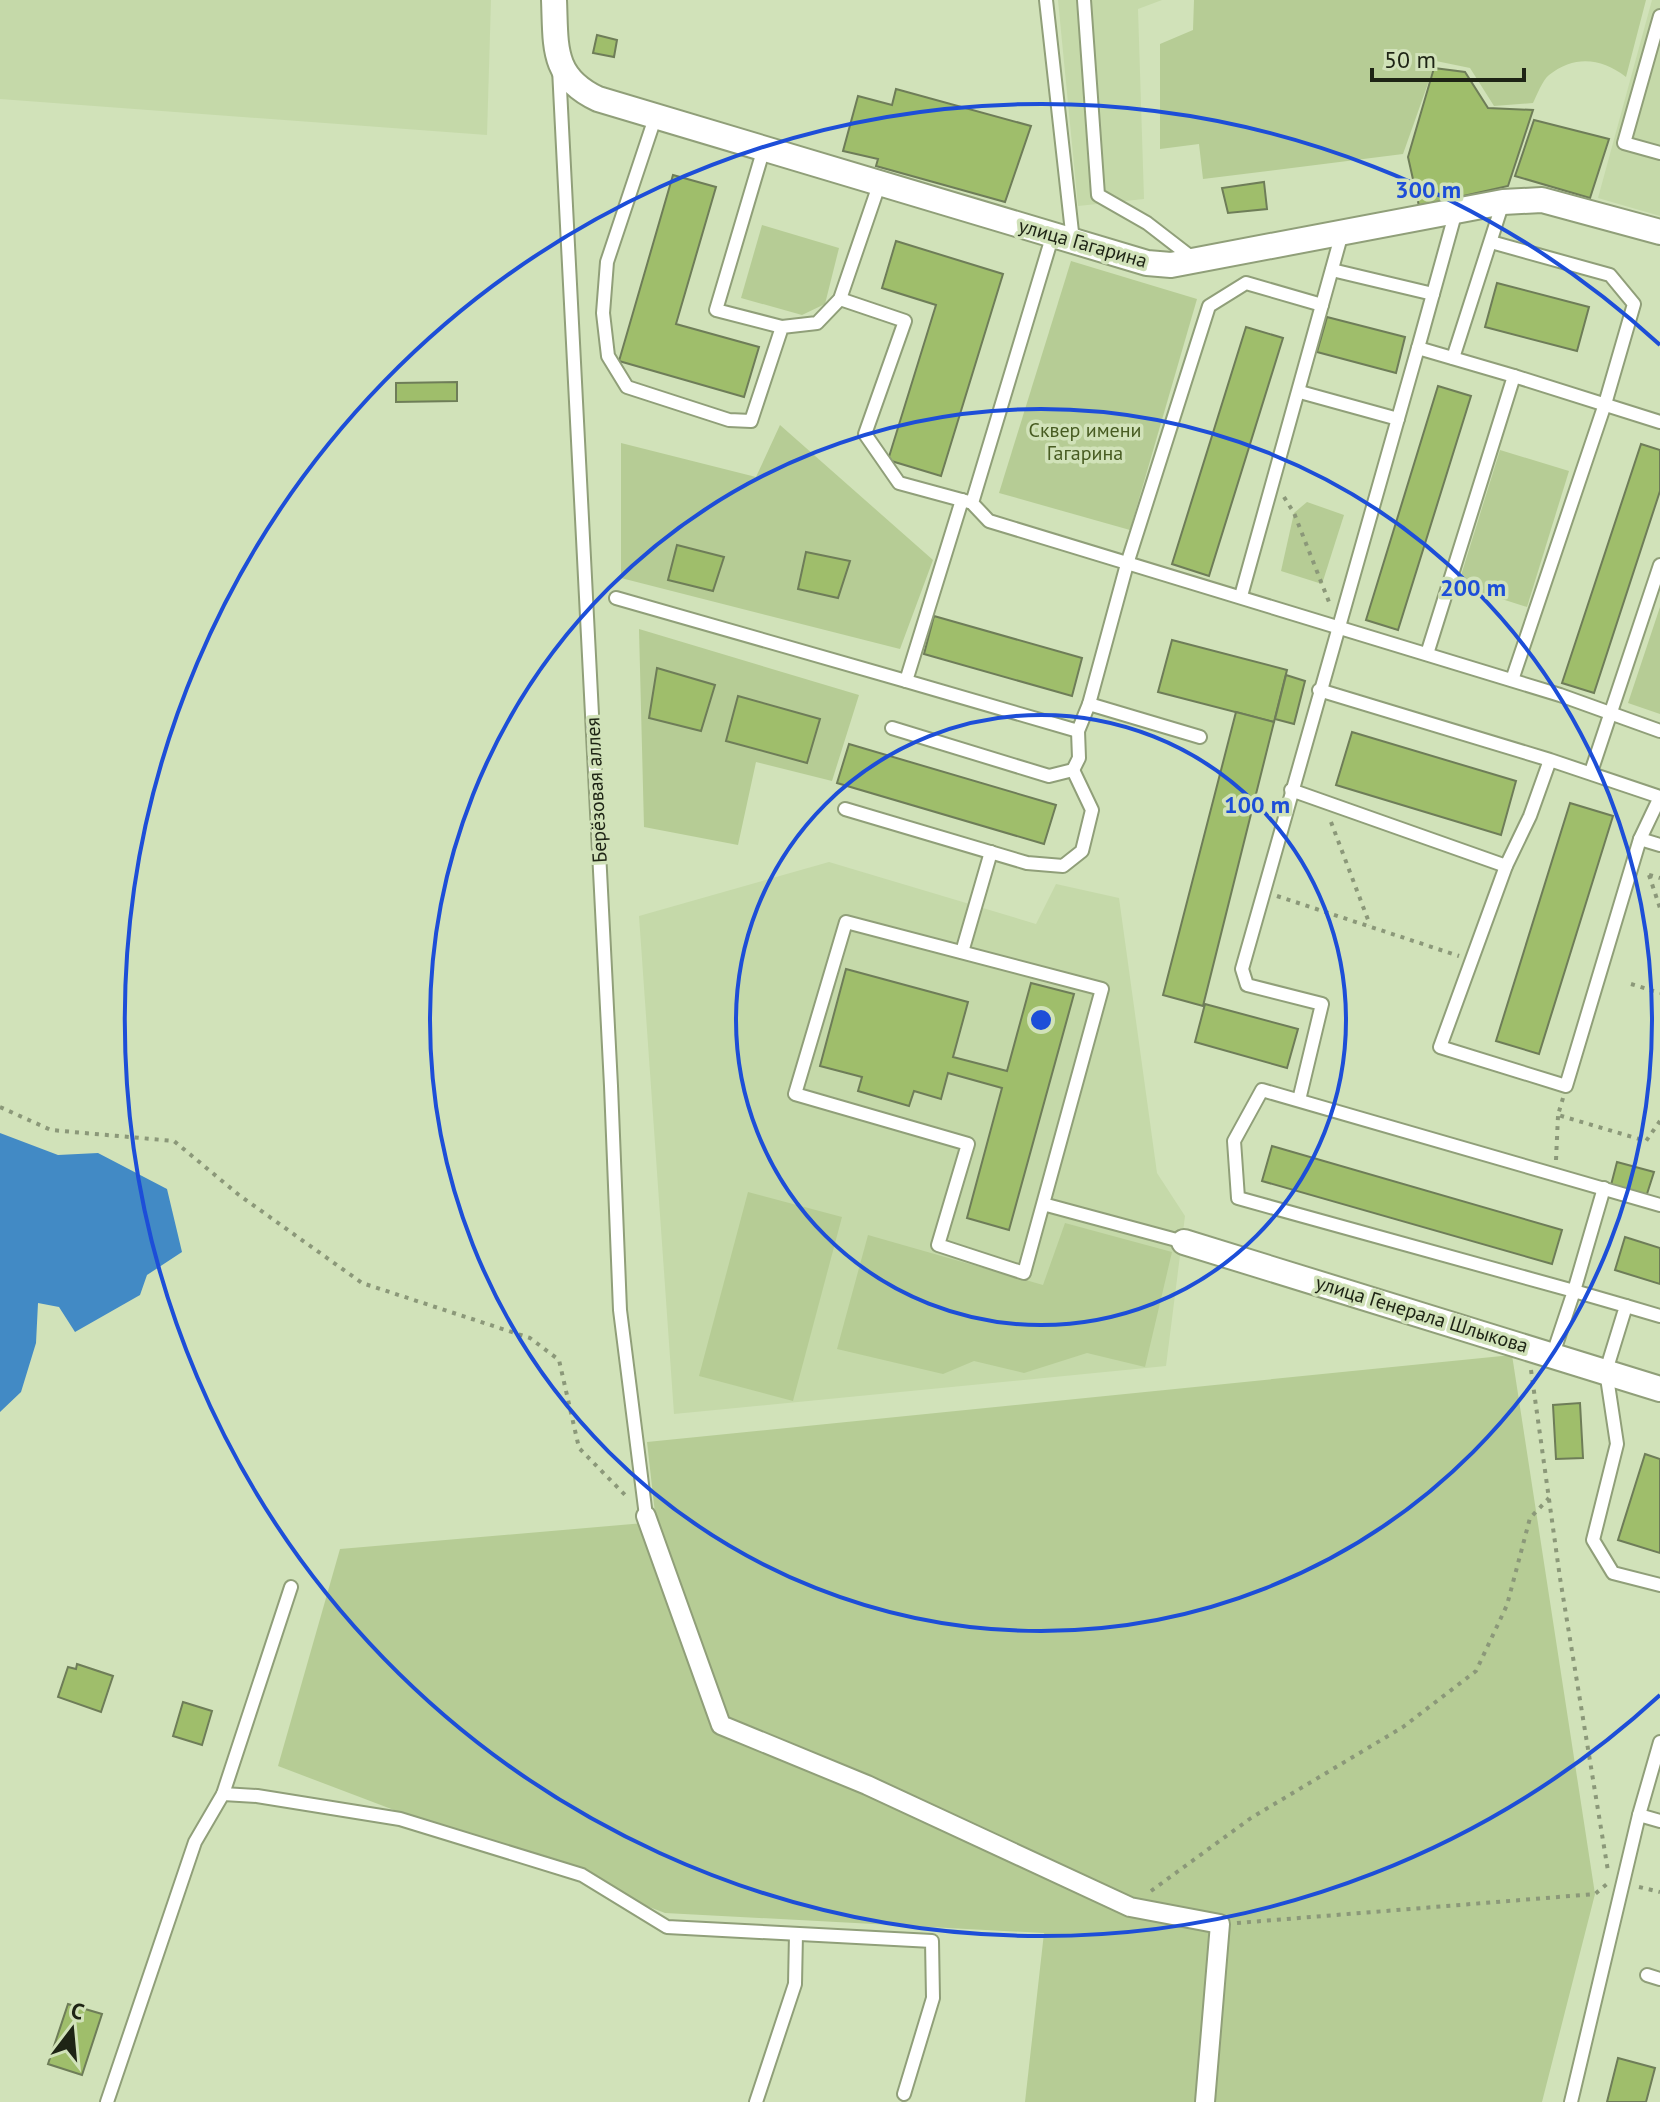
<svg xmlns="http://www.w3.org/2000/svg" width="1660" height="2102" viewBox="0 0 1660 2102" font-family="'PT Sans',sans-serif">
	<style>
		.built { fill: #c5d9a9 }
		.green { fill: #b6cc95 }
		.water { fill: #428ac5 }
		.building { fill: #9fbe6b; stroke: #6e7d58; stroke-width: 2 }
		.lines { fill: none; stroke-linecap: round; stroke-linejoin: round }
		.service-casing { stroke: #909f79; stroke-width: 16 }
		.pedestrian-casing { stroke: #909f79; stroke-width: 22 }
		.minor-casing { stroke: #909f79; stroke-width: 28 }
		.path { stroke: #8b9879; stroke-width: 4; stroke-dasharray: 4 6; stroke-linecap: butt }
		.service { stroke: #fff; stroke-width: 12 }
		.pedestrian { stroke: #fff; stroke-width: 18 }
		.minor { stroke: #fff; stroke-width: 24 }
		.ring { fill: none; stroke: #1d4ed8; stroke-width: 4 }
		.labels { text-anchor: middle; dominant-baseline: central; stroke-width: 7; stroke-linejoin: round; paint-order: stroke }
		.street-label { font-size: 20px; fill: #1e2415; stroke: #d1e2b9 }
		.park-label { font-size: 20px; fill: #475b21; stroke: #d1e2b9 }
		.centre { fill: #1d4ed8; stroke: #d1e2b9; stroke-width: 4 }
		.ring-label { font-size: 24px; text-anchor: middle; font-weight: bold; fill: #1d4ed8; stroke: #d1e2b9; stroke-width: 7; stroke-linejoin: round; paint-order: stroke }
	</style>
	<rect width="100%" height="100%" fill="#d1e2b9"/>
	<!-- built -->
	<g class="built">
		<path d="M0,0H491L487,135L0,99Z"/>
		<path d="M1058,0H1162L1138,9L1144,199L1078,206Z"/>
		<path d="M1652,0H1660V216L1598,198Z"/>
		<path d="M829,862L1036,924L1056,884L1119,898L1157,1173L1185,1216L1166,1366L674,1414L639,916Z"/>
	</g>
	<!-- green -->
	<g class="green">
		<path d="M1194,0H1646L1626,77C1601,58 1575,55 1549,75C1542,81 1537,95 1533,103L1494,106L1470,68L1436,61L1403,154L1203,179L1199,144L1160,149V44L1193,30Z"/>
		<path d="M762,225L839,248L825,304L802,315L741,298Z"/>
		<path d="M1071,261L1197,299L1130,530L999,493Z"/>
		<path d="M780,425L933,560L900,649L621,578V443L756,477Z"/>
		<path d="M1500,450L1569,471L1527,607L1458,585Z"/>
		<path d="M1307,502L1344,515L1322,584L1281,571L1294,513Z"/>
		<path d="M1660,607V714L1628,703Z"/>
		<path d="M639,629L859,695L832,781L756,762L738,845L644,827Z"/>
		<path d="M748,1192L842,1217L793,1401L699,1376Z"/>
		<path d="M1065,1223L1172,1252L1145,1367L1087,1353L1024,1373L974,1361L943,1374L837,1349L868,1235L1043,1285Z"/>
		<path d="M1512,1355L1595,1894L1542,2102H1025L1044,1933L665,1913L278,1766L340,1549L656,1522L647,1442Z"/>
	</g>
	<!-- water -->
	<path class="water" d="M0,1133L58,1155L98,1153L167,1189L182,1252L147,1275L140,1295L75,1332L59,1307L38,1303L36,1343L21,1392L0,1412Z"/>
	<!-- building -->
	<g class="building">
		<path d="M597,35L617,40L614,57L593,53Z"/>
		<path d="M1434,68L1465,72L1488,108L1533,110L1508,186L1419,206L1408,157Z"/>
		<path d="M896,89L1031,126L1005,202L876,166L878,159L843,151L858,96L892,105Z"/>
		<path d="M1534,120L1609,139L1590,198L1515,176Z"/>
		<path d="M673,175L716,187L676,324L759,347L744,397L619,361Z"/>
		<path d="M1264,182L1267,209L1228,213L1222,188Z"/>
		<path d="M896,241L1003,274L941,476L888,460L936,305L882,288Z"/>
		<path d="M1497,283L1589,307L1577,351L1485,327Z"/>
		<path d="M1327,317L1405,337L1396,373L1317,352Z"/>
		<path d="M1246,327L1283,338L1209,576L1172,564Z"/>
		<path d="M457,382V401L396,402V383Z"/>
		<path d="M1438,386L1471,396L1398,630L1366,620Z"/>
		<path d="M1641,444L1660,450V491L1594,693L1562,683Z"/>
		<path d="M677,545L724,557L713,591L668,580Z"/>
		<path d="M806,552L850,561L838,598L798,589Z"/>
		<path d="M934,616L1082,658L1072,696L924,654Z"/>
		<path d="M1172,640L1287,670L1274,722L1158,692Z"/>
		<path d="M657,668L715,685L701,731L649,718Z"/>
		<path d="M1286,675L1305,681L1294,724L1275,719Z"/>
		<path d="M738,696L820,719L807,763L726,741Z"/>
		<path d="M1236,712L1274,722L1203,1006L1163,995Z"/>
		<path d="M1352,732L1516,781L1501,835L1336,785Z"/>
		<path d="M849,744L1056,805L1044,844L837,783Z"/>
		<path d="M1570,803L1613,816L1539,1054L1496,1041Z"/>
		<path d="M846,969L968,1002L953,1057L1007,1071L1031,983L1074,994L1009,1230L967,1218L1002,1088L948,1073L941,1099L914,1091L909,1106L858,1091L862,1077L820,1066Z"/>
		<path d="M1205,1004L1298,1029L1287,1068L1195,1042Z"/>
		<path d="M1272,1146L1562,1230L1552,1264L1262,1181Z"/>
		<path d="M1617,1162L1654,1172L1646,1197L1611,1185Z"/>
		<path d="M1625,1237L1660,1248V1284L1615,1270Z"/>
		<path d="M1580,1403L1583,1458L1556,1459L1553,1405Z"/>
		<path d="M1645,1454L1660,1459V1553L1618,1540Z"/>
		<path d="M77,1664L113,1676L101,1712L58,1697L68,1667L76,1669Z"/>
		<path d="M183,1702L212,1711L202,1745L173,1736Z"/>
		<path d="M68,2004L102,2014L82,2075L48,2064Z"/>
		<path d="M1618,2058L1655,2068L1646,2102H1607Z"/>
	</g>
	<g class="lines">
		<defs>
			<g id="service">
				<path d="M1046,0L1073,241"/>
				<path d="M1084,0L1098,195L1147,223L1195,260"/>
				<path d="M1660,16L1624,143L1660,153"/>
				<path d="M559,69L611,1086L620,1310L646,1516"/>
				<path d="M656,115L607,262L603,313L608,356L627,387L729,420L751,421L782,327L817,323L840,299L879,185"/>
				<path d="M764,148L716,310L782,327"/>
				<path d="M1456,211L1418,348L1514,376"/>
				<path d="M1053,234L972,503L989,521L1560,695L1660,731"/>
				<path d="M1491,242L1610,275L1634,304L1605,404L1512,680"/>
				<path d="M1332,270L1433,294"/>
				<path d="M840,299L905,321L865,434L899,483L969,502"/>
				<path d="M1453,358L1503,202"/>
				<path d="M1300,392L1398,419"/>
				<path d="M962,500L906,681L1078,731L1089,704"/>
				<path d="M1241,596L1342,233"/>
				<path d="M616,598L906,681"/>
				<path d="M1427,654L1514,376L1660,422"/>
				<path d="M1319,690L1550,760L1660,797L1640,839L1566,1086L1440,1047L1506,866L1530,816L1550,760"/>
				<path d="M892,728L1049,776L1073,770L1079,758L1078,731"/>
				<path d="M1200,737L1089,704L1127,564L1209,306L1246,283L1322,305"/>
				<path d="M1591,772L1660,565"/>
				<path d="M1291,790L1506,866"/>
				<path d="M845,809L1027,863L1063,866L1082,851L1092,810L1073,770"/>
				<path d="M1640,839L1660,845"/>
				<path d="M962,952L991,852"/>
				<path d="M1299,1100L1322,1004L1247,985L1242,969L1418,348"/>
				<path d="M1604,1188L1574,1291L1626,1306L1606,1371L1617,1444L1593,1540L1613,1573L1660,1585"/>
				<path d="M1043,1204L1102,989L846,922L795,1094L968,1144L938,1245L1024,1273L1043,1204L1184,1242"/>
				<path d="M1626,1306L1660,1316"/>
				<path d="M1553,1354L1574,1291L1238,1198L1234,1141L1262,1090L1660,1205"/>
				<path d="M1660,1742L1639,1815L1660,1821"/>
				<path d="M223,1794L257,1796L400,1819L582,1875L667,1927L932,1941L933,1998L904,2094"/>
				<path d="M1647,1975L1660,1979"/>
				<path d="M107,2102L195,1842L223,1794L291,1587"/>
				<path d="M756,2102L795,1984L796,1934"/>
				<path d="M1571,2102L1639,1815"/>
			</g>
			<path id="pedestrian" d="M646,1516L721,1725L867,1785L1130,1907L1220,1924L1205,2102"/>
			<g id="minor">
				<path d="M554,0C556,46 551,77 598,99L1147,263L1171,265L1503,202L1542,200L1660,232"/>
				<path d="M1184,1242L1660,1389"/>
			</g>
		</defs>
		<!-- service casing -->
		<use href="#service" class="service-casing"/>
		<!-- pedestrian casing -->
		<use href="#pedestrian" class="pedestrian-casing"/>
		<!-- minor casing -->
		<use href="#minor" class="minor-casing"/>
		<!-- path -->
		<g class="path">
			<path d="M1284,497L1294,513L1329,602"/>
			<path d="M1331,822L1370,925"/>
			<path d="M1649,875L1660,908"/>
			<path d="M1649,875L1660,878"/>
			<path d="M1277,896L1459,956"/>
			<path d="M1631,984L1660,993"/>
			<path d="M1563,1098L1558,1115L1646,1141L1660,1121"/>
			<path d="M0,1107L51,1130L174,1141L239,1195L362,1283L530,1338L559,1360L579,1448L629,1499"/>
			<path d="M1556,1160L1558,1116"/>
			<path d="M1531,1370L1560,1578L1608,1871"/>
			<path d="M1639,1887L1660,1892"/>
			<path d="M1151,1891L1251,1818L1403,1727L1476,1671L1507,1605L1530,1518L1549,1498"/>
			<path d="M1237,1923L1595,1894L1607,1884"/>
		</g>
		<!-- service -->
		<use href="#service" class="service"/>
		<!-- pedestrian -->
		<use href="#pedestrian" class="pedestrian"/>
		<!-- minor -->
		<use href="#minor" class="minor"/>
	</g>
	<!-- distance rings -->
	<g class="ring">
		<circle cx="1041" cy="1020" r="305"/>
		<circle cx="1041" cy="1020" r="611"/>
		<path d="M1660 1695A916 916 0 1 1 1660 345"/>
	</g>
	<g class="labels">
		<!-- street labels -->
		<g class="street-label">
			<text transform="translate(1083 243) rotate(16)">улица Гагарина</text>
			<text transform="translate(596 790) rotate(-93)">Берёзовая аллея</text>
			<text transform="translate(1422 1314) rotate(17)">улица Генерала Шлыкова</text>
		</g>
		<!-- park labels -->
		<g class="park-label">
			<text x="1085" y="430">Сквер имени<tspan x="1085" dy="23">Гагарина</tspan></text>
		</g>
	</g>
	<circle cx="1041" cy="1020" r="12" class="centre"/>
	<g class="ring-label">
		<text x="1428" y="198">300 m</text>
		<text x="1473" y="596">200 m</text>
		<text x="1257" y="813">100 m</text>
	</g>
	<!-- north arrow -->
	<g transform="translate(72 2030) rotate(16)" stroke="#d1e2b9" stroke-width="6" paint-order="stroke">
	<path d="M0-6L14 30L0 20L-14 30Z" fill="#1e2415"/>
	<text y="-12" font-size="22" font-weight="bold" text-anchor="middle" fill="#1e2415">С</text>
	</g>
	<!-- scale -->
	<path d="M1372 68v12h152v-12" fill="none" stroke="#1e2415" stroke-width="4"/>
	<text x="1384" y="68" font-size="24" fill="#1e2415" stroke="#d1e2b9" stroke-width="6" paint-order="stroke">50 m</text>
</svg>
